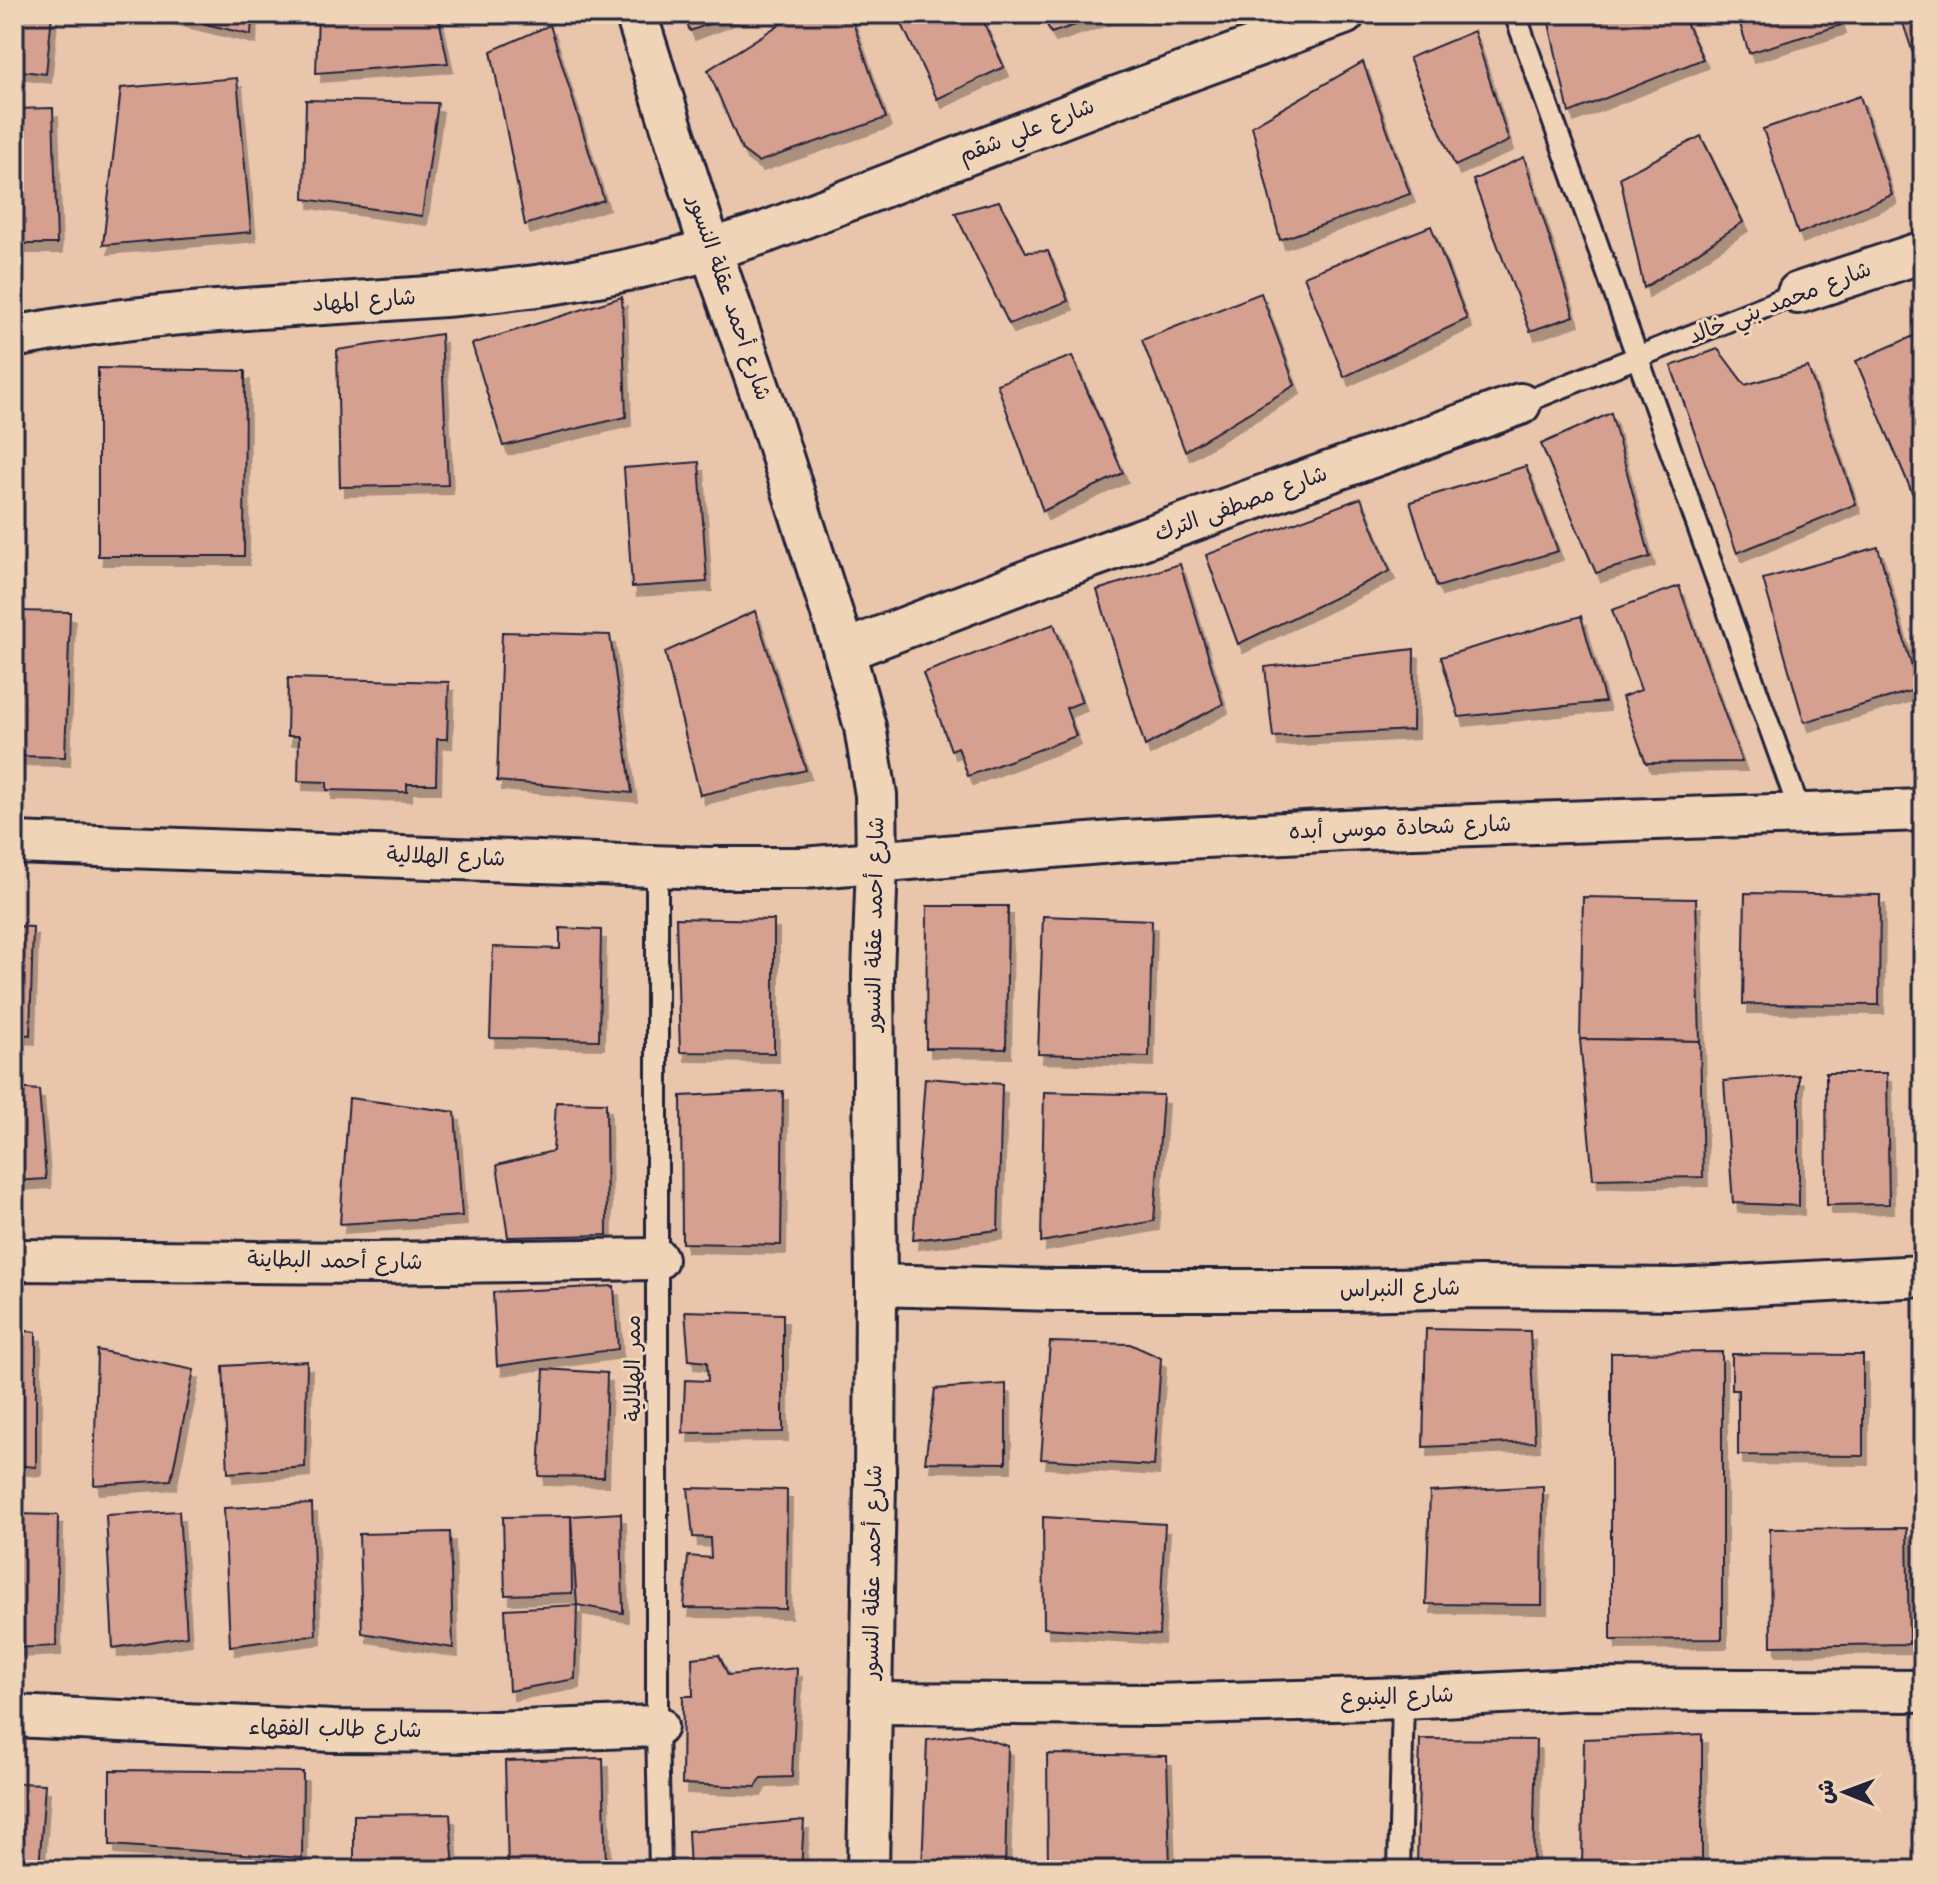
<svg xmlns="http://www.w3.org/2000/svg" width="1937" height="1884" viewBox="0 0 1937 1884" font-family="'Architects Daughter','Playpen Sans Arabic',sans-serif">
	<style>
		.building { fill: #d6a090; stroke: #22223b; stroke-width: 2; filter: url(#shadow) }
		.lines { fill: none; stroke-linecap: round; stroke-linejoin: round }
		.lane-casing { stroke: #22223b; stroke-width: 26 }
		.street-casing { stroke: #22223b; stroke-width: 46 }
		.lane { stroke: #f0d4b7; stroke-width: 20 }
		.street { stroke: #f0d4b7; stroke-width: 40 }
		.labels { text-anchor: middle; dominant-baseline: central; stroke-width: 6; stroke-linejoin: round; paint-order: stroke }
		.street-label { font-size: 22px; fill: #22223b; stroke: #f0d4b7 }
	</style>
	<defs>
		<filter id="shadow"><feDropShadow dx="5" dy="9" stdDeviation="0" flood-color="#0004"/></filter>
	</defs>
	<rect width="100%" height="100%" fill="#e9c5ac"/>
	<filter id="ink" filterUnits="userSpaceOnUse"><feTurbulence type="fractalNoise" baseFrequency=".0125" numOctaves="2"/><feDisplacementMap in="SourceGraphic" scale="16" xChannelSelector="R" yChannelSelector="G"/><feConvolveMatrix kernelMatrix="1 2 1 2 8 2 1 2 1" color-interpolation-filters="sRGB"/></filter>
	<g filter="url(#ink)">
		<!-- building -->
		<g class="building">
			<path d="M14,14H52L46,74L14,70Z"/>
			<path d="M165,14H252L251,35Z"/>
			<path d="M318,14H438L448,63L316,73Z"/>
			<path d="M683,14H735L690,31Z"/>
			<path d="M796,14H850L886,118L758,162L742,150L708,70Z"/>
			<path d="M924,14H980L1004,67L937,99L900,20Z"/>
			<path d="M1042,14H1109L1051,33Z"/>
			<path d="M1547,14H1682L1703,59L1569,113Z"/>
			<path d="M1737,14H1838L1841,25L1749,53Z"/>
			<path d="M1900,14H1923V83Z"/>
			<path d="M550,25L604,200L525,225L491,51Z"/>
			<path d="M1474,31L1509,141L1455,166L1409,58Z"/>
			<path d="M1363,62L1410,194L1280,240L1252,126Z"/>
			<path d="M237,78L251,232L103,245L121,88Z"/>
			<path d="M1860,96L1892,195L1798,234L1763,129Z"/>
			<path d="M306,100L438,103L422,216L304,199Z"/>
			<path d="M53,108L57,244H14V109Z"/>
			<path d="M1701,136L1743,222L1644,288L1620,177Z"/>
			<path d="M1524,157L1574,316L1530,331L1473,180Z"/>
			<path d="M999,201L1026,252L1048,251L1068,301L1009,324L955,213Z"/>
			<path d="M1431,226L1467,319L1344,377L1304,276Z"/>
			<path d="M1261,293L1295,385L1185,451L1142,340Z"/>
			<path d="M622,297L626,417L503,446L472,344Z"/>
			<path d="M1923,332V509L1920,511L1856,361Z"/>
			<path d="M441,334L448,485L340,487L337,350Z"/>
			<path d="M1718,349L1745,385L1808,367L1856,504L1737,553L1671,366Z"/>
			<path d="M1072,356L1123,473L1043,511L997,384Z"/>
			<path d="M98,368L245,371L244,556H98Z"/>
			<path d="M1611,413L1650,557L1596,573L1541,444Z"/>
			<path d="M699,462L707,582L632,587L624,468Z"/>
			<path d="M1526,466L1558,551L1437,587L1410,502Z"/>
			<path d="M1361,498L1390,571L1238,644L1206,555Z"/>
			<path d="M1878,547L1918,689L1804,722L1763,579Z"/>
			<path d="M1180,564L1223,704L1145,746L1097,590Z"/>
			<path d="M1679,586L1742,762L1646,763L1622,697L1641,690L1612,610Z"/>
			<path d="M14,611L70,612L65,757L14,756Z"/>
			<path d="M755,611L806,770L700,795L665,652Z"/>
			<path d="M1581,616L1605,702L1459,717L1441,657Z"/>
			<path d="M1054,624L1082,702L1066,708L1076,736L968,776L958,747L951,750L923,673Z"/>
			<path d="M502,632L610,635L632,793L497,781Z"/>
			<path d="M1414,649L1413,730L1273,737L1265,667Z"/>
			<path d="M288,678L449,682L447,739H437L436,784H407V792L327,790V782L298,781L299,736H287Z"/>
			<path d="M1745,893L1880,895L1879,1005L1743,1004Z"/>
			<path d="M1583,897L1696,899L1700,1041L1580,1039Z"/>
			<path d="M927,906H1008L1006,1049L926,1048Z"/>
			<path d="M1043,916L1152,920L1149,1057L1038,1054Z"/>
			<path d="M676,918L774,920V1053L680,1052Z"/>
			<path d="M14,926L33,927L30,1035L14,1034Z"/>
			<path d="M560,928L601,930L599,1040L490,1038L493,947L560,949Z"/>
			<path d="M1580,1039L1700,1041L1703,1177L1593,1179Z"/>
			<path d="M1826,1073H1887L1889,1204L1827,1205Z"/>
			<path d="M1799,1075V1206L1733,1203L1724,1081Z"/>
			<path d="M925,1078L1002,1084L998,1230L913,1240Z"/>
			<path d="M1920,1079H1923V1178Z"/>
			<path d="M14,1088L39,1090L46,1179L14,1181Z"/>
			<path d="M783,1091L781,1245L682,1243L681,1096Z"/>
			<path d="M1044,1092L1163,1095L1154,1221L1041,1242Z"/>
			<path d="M349,1098L455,1112L462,1216L340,1224Z"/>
			<path d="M556,1102L606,1103L607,1235L508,1237L497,1165L553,1151Z"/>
			<path d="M614,1286L618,1349L497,1366L493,1292Z"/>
			<path d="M685,1311L783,1314V1432L683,1433L685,1380L708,1381L707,1362L689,1360Z"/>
			<path d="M1426,1329L1530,1331L1535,1442L1423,1447Z"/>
			<path d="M14,1330L36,1332V1467L14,1465Z"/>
			<path d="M1050,1342L1130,1344L1161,1358L1154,1466L1041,1459Z"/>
			<path d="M97,1350L194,1370L171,1480L94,1485Z"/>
			<path d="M1722,1352V1639L1611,1640V1353Z"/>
			<path d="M1732,1354L1863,1355V1456L1738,1455V1390H1732Z"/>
			<path d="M307,1361L305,1467L228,1473L223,1366Z"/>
			<path d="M544,1369L607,1373L604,1477L539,1476Z"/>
			<path d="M1006,1384V1463L925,1462L935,1389Z"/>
			<path d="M1543,1486L1542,1605L1426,1604L1430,1492Z"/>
			<path d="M688,1488L787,1490L786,1609L684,1608L688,1556L711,1558L710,1538L693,1537Z"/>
			<path d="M312,1504L316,1635L230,1646L224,1508Z"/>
			<path d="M179,1511L187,1636L113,1648L106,1515Z"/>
			<path d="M621,1513L623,1613L577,1605L571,1516Z"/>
			<path d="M14,1514L58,1515L56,1646L14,1648Z"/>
			<path d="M571,1516L572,1593L505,1595L503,1517Z"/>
			<path d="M1043,1517L1165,1524L1159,1635L1044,1628Z"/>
			<path d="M1907,1528L1909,1644L1771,1646L1770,1529Z"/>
			<path d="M450,1532L453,1648L362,1633L359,1534Z"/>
			<path d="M577,1605L575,1679L509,1691L505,1609Z"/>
			<path d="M719,1655L728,1675L797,1668L792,1777L761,1778L756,1787L682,1784L683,1696H693L692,1658Z"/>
			<path d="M969,1734L1008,1746L1005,1870H922L927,1740Z"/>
			<path d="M1702,1734V1870H1582L1584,1739Z"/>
			<path d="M1420,1739L1536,1740L1533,1869L1417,1867Z"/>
			<path d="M1047,1754L1167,1756L1170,1870H1048Z"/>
			<path d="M603,1758L606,1870H508L505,1761Z"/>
			<path d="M110,1770L303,1772L302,1858L110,1845Z"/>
			<path d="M14,1783L45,1784L39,1870H14Z"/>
			<path d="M450,1814L454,1870H354V1815Z"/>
			<path d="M804,1820L801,1870H690L688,1831Z"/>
		</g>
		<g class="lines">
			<defs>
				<g id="lane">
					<path d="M1515,14L1801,815"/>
					<path d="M1520,404L1798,293"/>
					<path d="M657,866V1726L660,1870"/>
					<path d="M1399,1870L1403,1698"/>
				</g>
				<g id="street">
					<path d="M636,14L711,251L772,425L844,651L865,727L876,795L877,862L873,975L876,1285L875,1482L868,1870"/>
					<path d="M1798,293L1923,252"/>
					<path d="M14,337C159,308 309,307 456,295C561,286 666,266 766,232L1092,106L1344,14"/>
					<path d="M844,651L1058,569L1520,404"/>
					<path d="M14,843L707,868H803L1124,841L1384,828L1923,810"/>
					<path d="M14,1260L373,1263L657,1259"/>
					<path d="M876,1285L1055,1290H1348L1480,1287L1677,1289L1923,1276"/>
					<path d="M871,1703L1153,1705L1403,1698L1577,1689L1923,1691"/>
					<path d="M14,1716L333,1731L496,1732L657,1726"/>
				</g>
			</defs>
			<!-- lane casing -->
			<use href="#lane" class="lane-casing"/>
			<!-- street casing -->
			<use href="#street" class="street-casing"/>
			<!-- lane -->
			<use href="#lane" class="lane"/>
			<!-- street -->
			<use href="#street" class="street"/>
		</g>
	</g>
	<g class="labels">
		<!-- street labels -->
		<g class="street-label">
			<text transform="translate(1027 131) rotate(-21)">شارع علي شقم</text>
			<text transform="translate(729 298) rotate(71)">شارع أحمد عقلة النسور</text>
			<text transform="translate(364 301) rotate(-4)">شارع المهاد</text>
			<text transform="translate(1780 303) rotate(-21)">شارع محمد بني خالد</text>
			<text transform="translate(1241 504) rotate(-20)">شارع مصطفى الترك</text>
			<text transform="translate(1400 828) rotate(-2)">شارع شحادة موسى أبده</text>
			<text transform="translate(446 857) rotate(2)">شارع الهلالية</text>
			<text transform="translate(875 924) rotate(-89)">شارع أحمد عقلة النسور</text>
			<text transform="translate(335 1261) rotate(1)">شارع أحمد البطاينة</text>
			<text transform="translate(1400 1289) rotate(-1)">شارع النبراس</text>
			<text transform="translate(633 1368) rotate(-90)">ممر الهلالية</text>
			<text transform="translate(873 1572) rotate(-89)">شارع أحمد عقلة النسور</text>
			<text transform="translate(1397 1697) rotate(-2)">شارع الينبوع</text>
			<text transform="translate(335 1729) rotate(1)">شارع طالب الفقهاء</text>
		</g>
	</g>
	<!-- margin -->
	<rect width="1937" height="1884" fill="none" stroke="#f0d4b7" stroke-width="48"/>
	<rect x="24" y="24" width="1889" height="1836" fill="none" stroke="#22223b" stroke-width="3" filter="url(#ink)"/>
	<!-- north arrow -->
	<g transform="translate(1845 1792) rotate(271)" stroke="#f0d4b7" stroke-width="6" paint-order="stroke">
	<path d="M0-6L14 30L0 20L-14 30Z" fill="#22223b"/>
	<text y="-12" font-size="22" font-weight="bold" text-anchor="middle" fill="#22223b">ش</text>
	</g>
</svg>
